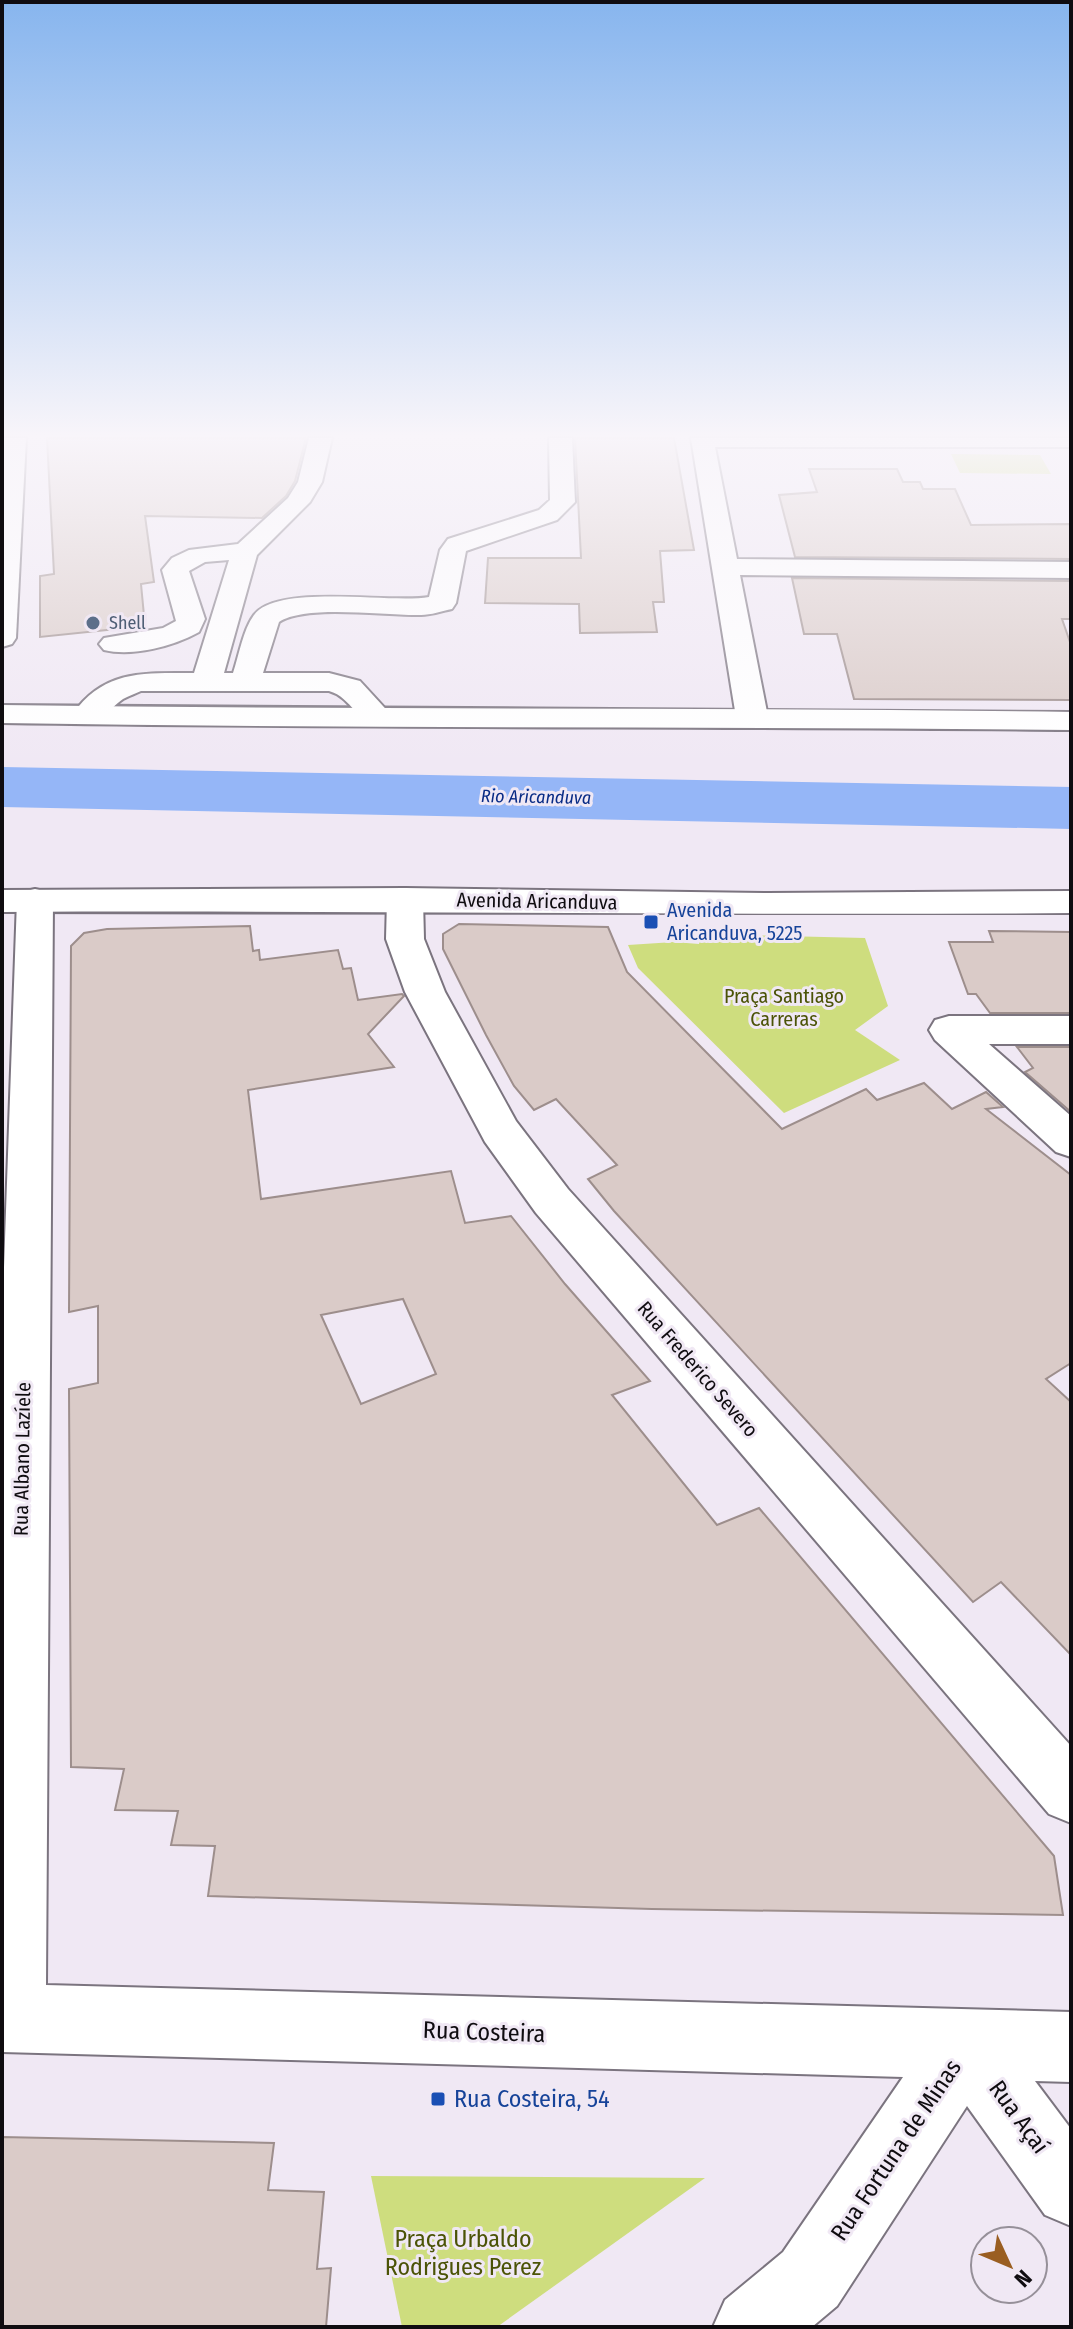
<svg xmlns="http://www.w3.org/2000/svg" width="1073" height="2329" viewBox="0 0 1073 2329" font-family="'Fira Sans Condensed',sans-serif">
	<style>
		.green { fill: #cedd7e }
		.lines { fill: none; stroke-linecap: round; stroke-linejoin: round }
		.river { fill: #95b6f7; fill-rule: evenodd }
		.building { fill: #dacbc8; stroke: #9d8e8c; stroke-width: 2; fill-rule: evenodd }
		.minor-casing { stroke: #7b747f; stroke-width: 4 }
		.highway-casing { stroke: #7b747f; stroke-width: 4 }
		.minor { fill: #fff; fill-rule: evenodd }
		.highway { fill: #fff; fill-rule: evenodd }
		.service-dot { fill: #5c6f8a; stroke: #f0e8f4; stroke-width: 3 }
		.transit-dot { fill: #1a4fb4; stroke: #f0e8f4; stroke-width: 3 }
		.labels { text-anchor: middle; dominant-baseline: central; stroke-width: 6; stroke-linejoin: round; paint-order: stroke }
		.far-service-label { font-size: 18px; fill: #4e5e75; stroke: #f0e8f4; text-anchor: start }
		.far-water-label { font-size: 18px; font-style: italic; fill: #092b85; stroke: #f0e8f4 }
		.street-label { font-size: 20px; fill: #0f0c10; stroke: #f0e8f4 }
		.transit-label { font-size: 20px; fill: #164399; stroke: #f0e8f4; text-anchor: start }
		.park-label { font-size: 20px; fill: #4b5306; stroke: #f0e8f4 }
		.near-street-label { font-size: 24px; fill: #0f0c10; stroke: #f0e8f4 }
		.near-transit-label { font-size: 24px; fill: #164399; stroke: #f0e8f4; text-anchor: start }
		.near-park-label { font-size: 24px; fill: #4b5306; stroke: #f0e8f4 }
	</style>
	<rect width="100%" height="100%" fill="#f0e8f4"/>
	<!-- green -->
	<g class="green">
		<path d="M951,454L1040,455L1051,474L960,473Z"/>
		<path d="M701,934L865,938L888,1006L855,1030L900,1060L784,1113L638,968L628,945L674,942L699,944Z"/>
		<path d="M371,2176L705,2178L497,2327H402Z"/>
	</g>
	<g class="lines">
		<!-- river -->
		<path class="river" d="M2,767L1071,787V829L2,807Z"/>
	</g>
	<!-- building -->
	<g class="building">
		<path d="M47,438H306L295,481L286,496L262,518L145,516L154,582L141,584L145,626L40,637V576L54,574Z"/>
		<path d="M575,438H674L694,550L660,551L664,602H653L657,632L580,633L579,604L485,603L488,558H581Z"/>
		<path d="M809,469H897L903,482H920L923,489H955L971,525L1071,524V559L795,557L779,495L817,492Z"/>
		<path d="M792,578L1071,581V619H1062L1071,645V700L854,699L837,634H804Z"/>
		<path d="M459,924L608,927L627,972L782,1129L866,1089L877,1100L924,1083L952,1109L986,1092L1003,1107L986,1109L1071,1175V1363L1046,1379L1071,1402V1655L1001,1582L973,1602L614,1211L588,1179L617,1165L556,1099L534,1110L514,1086L486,1035L443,949V934Z"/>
		<path d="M250,926L253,951L259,950L260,960L338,950L343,969L351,968L358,1000L402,994L404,996L368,1034L394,1067L248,1090L261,1199L451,1171L465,1223L511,1216L565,1284L650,1381L612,1395L717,1525L759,1508L1054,1856L1063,1915L652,1909L208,1896L215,1846L171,1845L178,1811L115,1810L124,1769L71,1767L69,1389L98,1383V1306L69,1312L71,946L84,933L107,929ZM403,1299L436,1374L361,1404L321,1315Z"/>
		<path d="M989,931L1071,932V1013H990L976,994H968L949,942H993Z"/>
		<path d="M1017,1047H1071V1112L1025,1072L1033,1068Z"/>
		<path d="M2,2137L274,2143L268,2190L324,2192L317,2269L331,2268L326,2327H2Z"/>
	</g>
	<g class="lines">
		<defs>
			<g id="minor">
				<path d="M3,438H26L16,638L12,644L2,647Z"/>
				<path d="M309,438H332L322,482L310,502L257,555L224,673H233C239,655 243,630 254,615C278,583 392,604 429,597L440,550L448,539L539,510L550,500L549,438H572L575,502L557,520L466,551L456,603L452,609C442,611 431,615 421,615C387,616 306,604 279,622L263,673H329L360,681L394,718L389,725C358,732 355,698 329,691H141C135,694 128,696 123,699C106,711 101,726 78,721L73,714C104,669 146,673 194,673L229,560L205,562L189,571L205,619L199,632C174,646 133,657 104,650L99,644L104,638L163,628L176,621L162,570L172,558L189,550L238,544L288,498L298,482Z"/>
				<path d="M691,438H1071V447H715L737,559L1071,562V578L740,575L768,717L763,724L752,726L741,724L736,717Z"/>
				<path d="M405,888L418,891L423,899L424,939L445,992L516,1121L568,1189L1071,1746V1823L1049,1814L536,1213L485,1142L405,992L386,939L387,899L392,891Z"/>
				<path d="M35,889L48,892L53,900L46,1985L1071,2012V2082L1035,2081L1071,2129V2226L1045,2215L967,2106L837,2306L812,2327H713L725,2300L783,2252L903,2077L2,2052V1324L17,900L22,892Z"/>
				<path d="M949,1016H1071V1044H989L1071,1116V1157L1056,1152L935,1040L929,1030L935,1020Z"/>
			</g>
			<g id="highway">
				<path d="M2,705C358,710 715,707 1071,712V730C715,726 358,729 2,723Z"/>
				<path d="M405,888L768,893L1071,891V913C715,916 358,910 2,912V890Z"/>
			</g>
		</defs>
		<!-- minor casing -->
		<use href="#minor" class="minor-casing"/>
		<!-- highway casing -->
		<use href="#highway" class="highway-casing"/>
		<!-- minor -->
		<use href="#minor" class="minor"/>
		<!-- highway -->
		<use href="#highway" class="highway"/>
	</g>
	<!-- sky -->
	<linearGradient id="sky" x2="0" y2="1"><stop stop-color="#87b5ee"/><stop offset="0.57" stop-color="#f8f5fa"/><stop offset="1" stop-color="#f8f5fa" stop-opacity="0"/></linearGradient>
	<rect width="1073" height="764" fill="url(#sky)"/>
	<!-- markers -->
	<circle class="service-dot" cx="93" cy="623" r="8"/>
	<g class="transit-dot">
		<rect x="643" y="914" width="16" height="16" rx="4"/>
		<rect x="430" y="2091" width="16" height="16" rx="4"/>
	</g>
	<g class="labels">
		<!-- far-service labels -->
		<g class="far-service-label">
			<text x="109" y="623">Shell</text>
		</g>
		<!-- far-water labels -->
		<g class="far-water-label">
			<text transform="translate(536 797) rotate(1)">Rio Aricanduva</text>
		</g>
		<!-- street labels -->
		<g class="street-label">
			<text transform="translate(537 901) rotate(1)">Avenida Aricanduva</text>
			<text transform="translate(698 1369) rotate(49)">Rua Frederico Severo</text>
			<text transform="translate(22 1459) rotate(-89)">Rua Albano Lazíele</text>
		</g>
		<!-- transit labels -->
		<g class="transit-label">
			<text x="667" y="910">Avenida<tspan x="667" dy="23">Aricanduva, 5225</tspan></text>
		</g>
		<!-- park labels -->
		<g class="park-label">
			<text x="784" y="996">Praça Santiago<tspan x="784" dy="23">Carreras</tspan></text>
		</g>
		<!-- near-street labels -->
		<g class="near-street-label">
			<text transform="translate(484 2032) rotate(2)">Rua Costeira</text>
			<text transform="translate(1019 2117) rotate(54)">Rua Açaí</text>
			<text transform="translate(896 2150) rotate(-56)">Rua Fortuna de Minas</text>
		</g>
		<!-- near-transit labels -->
		<g class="near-transit-label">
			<text x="454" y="2099">Rua Costeira, 54</text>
		</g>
		<!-- near-park labels -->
		<g class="near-park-label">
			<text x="463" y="2239">Praça Urbaldo<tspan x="463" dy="28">Rodrigues Perez</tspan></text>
		</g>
	</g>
	<!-- border -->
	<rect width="1073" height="2329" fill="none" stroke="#0f0c10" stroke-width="8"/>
	<!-- north arrow -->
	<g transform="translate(1009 2265) rotate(134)"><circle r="38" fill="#f0e8f4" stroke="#969099" stroke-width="2"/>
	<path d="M0-6L14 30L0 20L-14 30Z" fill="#9a5e21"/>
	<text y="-12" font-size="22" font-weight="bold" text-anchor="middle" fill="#0f0c10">N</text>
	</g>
</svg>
